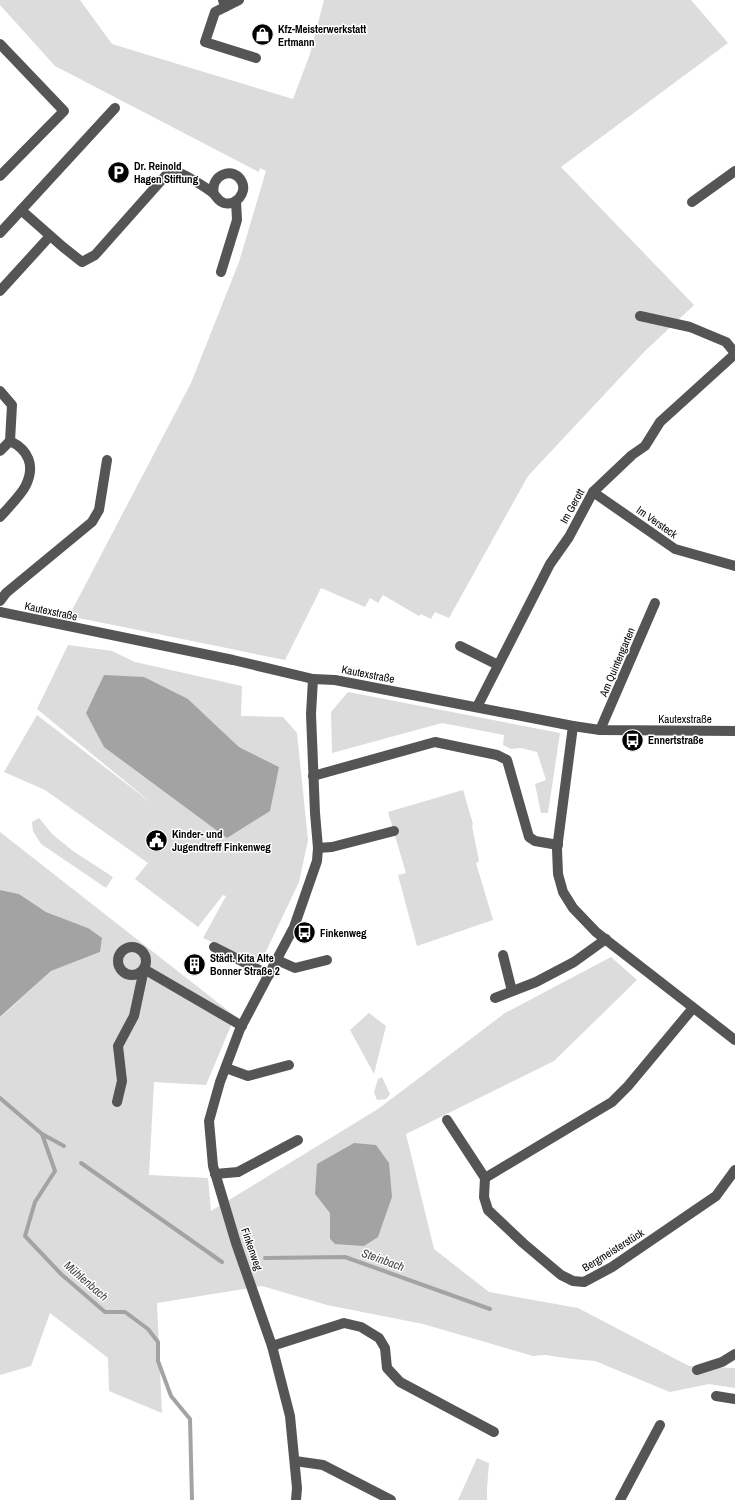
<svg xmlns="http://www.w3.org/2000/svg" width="735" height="1500" viewBox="0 0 735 1500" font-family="'Archivo Narrow',sans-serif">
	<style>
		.green { fill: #dcdcdc; fill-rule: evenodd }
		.water { fill: #a3a3a3 }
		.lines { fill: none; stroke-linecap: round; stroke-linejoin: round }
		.stream { stroke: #a3a3a3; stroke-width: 4 }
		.minor { stroke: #555; stroke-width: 10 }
		.labels { text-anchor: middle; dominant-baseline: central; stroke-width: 3; stroke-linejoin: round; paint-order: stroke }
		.poi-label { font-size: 11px; font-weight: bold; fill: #000; stroke: #fff; text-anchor: start }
		.street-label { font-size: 11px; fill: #000; stroke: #fff }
		.water-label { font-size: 12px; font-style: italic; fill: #444; stroke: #fff }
	</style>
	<rect width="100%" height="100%" fill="#fff"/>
	<!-- green -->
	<g class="green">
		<path d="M0,0H80L112,44L293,99L310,54L324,0H691L728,43L561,167L694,305L645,351L528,476L449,618L435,612L431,619L421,614L419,616L383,595L378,603L370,598L365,607L321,588L285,660L69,616L191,383L239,262L266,171L260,168L259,172L55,66L0,5Z"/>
		<path d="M68,645L112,651L135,662L242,686L241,716L283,717L297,733L308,840L299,882L260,964L203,938L226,896L223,895L198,927L135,879L148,863L45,790L4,772L37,715L154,805L37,709ZM188,699L239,747L279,767L86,713Z"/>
		<path d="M348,692L560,733L548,813H541L535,784L546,780L537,752L521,748L511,749L503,745L504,735L442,723L332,753L331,712Z"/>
		<path d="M463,790L473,824L472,826L479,861L476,863L493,920L417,946L398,875L406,873L388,812Z"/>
		<path d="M39,818L52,834L73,851L113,877L106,888L41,844L33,831L32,822Z"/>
		<path d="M0,832L235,1016L206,1085L154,1082L149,1175L208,1178L211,1211L378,1109L505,1013L611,957L637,980L554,1061L406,1134L434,1249L489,1292L578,1308L689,1366L735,1368V1388L709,1384L670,1392L595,1361L573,1359L545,1355L533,1356L423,1324L327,1305L262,1286L157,1303L162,1413L109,1391L108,1358L50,1313L31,1366L0,1375V1016H2L51,971L100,952L88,928L46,912L19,894L0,890ZM330,1213L335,1244L330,1239Z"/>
		<path d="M369,1013L386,1026L374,1074L350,1030Z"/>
		<path d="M382,1077L390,1094L386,1099L377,1100L374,1092L378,1079Z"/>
		<path d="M477,1458L489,1463L487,1488V1500H458Z"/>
	</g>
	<!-- water -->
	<g class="water">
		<path d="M104,675L144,677L188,699L239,747L279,767L270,811L227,838L104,747L86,713Z"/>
		<path d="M0,890L19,894L46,912L88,928L102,938L100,952L51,971L1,1016H0Z"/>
		<path d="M354,1143L376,1145L389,1163L392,1197L378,1237L364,1246L335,1244L330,1239V1213L315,1194L317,1164Z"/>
	</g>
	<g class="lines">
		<!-- stream -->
		<g class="stream">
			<path d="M0,1098L42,1134L55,1171L35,1202L25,1236L61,1274L105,1312H125L148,1329L158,1342V1361L171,1396L190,1419L192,1500"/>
			<path d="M42,1134L64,1146"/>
			<path d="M81,1163L222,1262"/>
			<path d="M265,1258L345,1257L490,1309"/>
		</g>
		<!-- minor -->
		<g class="minor">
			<path d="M223,0L225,7L239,0"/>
			<path d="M225,7L215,12L205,42L256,58"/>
			<path d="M0,44L64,111L0,176"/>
			<path d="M692,202L735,171"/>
			<path d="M21,210L63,247L82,262L95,255L167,174C170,173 174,171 176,172C182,172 208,189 213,193C217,197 218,201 224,203C236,206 247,193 242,182C234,165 209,175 214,194"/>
			<path d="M0,233L115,108"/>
			<path d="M221,272L237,220L236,201"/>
			<path d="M0,291L50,236"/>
			<path d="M640,316L690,327L726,342L735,353"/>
			<path d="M0,391L12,405L10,441L0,451"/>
			<path d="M593,492L675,549L735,566"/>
			<path d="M0,517C7,509 22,494 26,485C35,466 29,450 10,441"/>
			<path d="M0,601L6,593L92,522L99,510L107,460"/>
			<path d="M0,612L233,660L313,679L335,680L573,726L600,730L735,731"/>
			<path d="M460,646L498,665"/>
			<path d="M477,707L550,564L569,537L593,492L632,455L645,446L660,422L735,354"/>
			<path d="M573,726L557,849L558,874L563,892L573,908L596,932L735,1040"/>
			<path d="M600,730L655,603"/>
			<path d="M313,776L435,742L497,755L507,760L529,837L535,841L558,845"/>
			<path d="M318,848L332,847L394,831"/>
			<circle cx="132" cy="961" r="14"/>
			<path d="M214,947L269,975"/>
			<path d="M503,955L512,991"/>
			<path d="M277,960L295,968L327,960"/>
			<path d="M495,998L536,982L574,962L606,939"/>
			<path d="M693,1008L628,1086L612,1102L485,1178L484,1197L488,1210L523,1243L561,1275L573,1281L584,1282L612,1267L716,1196L735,1170"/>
			<path d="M226,1068L248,1076L289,1065"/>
			<path d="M117,1102L122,1081L118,1046L134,1016L144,969L242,1026"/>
			<path d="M447,1120L485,1178"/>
			<path d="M215,1174L238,1172L298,1140"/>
			<path d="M272,1346L344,1323L361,1327L379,1338L385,1348L387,1368L400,1382L494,1432"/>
			<path d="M697,1370L722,1362L735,1354"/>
			<path d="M716,1396L735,1399"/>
			<path d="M295,1461L323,1465L391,1500"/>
			<path d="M296,1500L297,1488L290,1416L272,1346L236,1243L213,1166L209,1121L220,1082L240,1029L294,927L317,861L318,848L315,813L311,714L313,679"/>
			<path d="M620,1500L660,1425"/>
		</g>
	</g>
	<!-- icons -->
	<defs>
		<symbol id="shop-disc" viewBox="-11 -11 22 22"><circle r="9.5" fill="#000" stroke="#fff"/><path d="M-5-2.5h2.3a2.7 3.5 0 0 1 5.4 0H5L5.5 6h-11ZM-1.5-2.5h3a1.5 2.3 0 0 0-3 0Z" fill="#fff"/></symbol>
		<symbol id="parking-disc" viewBox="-11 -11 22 22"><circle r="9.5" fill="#000" stroke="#fff"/><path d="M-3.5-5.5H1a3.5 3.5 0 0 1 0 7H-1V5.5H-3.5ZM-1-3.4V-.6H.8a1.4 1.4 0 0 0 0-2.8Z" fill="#fff"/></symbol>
		<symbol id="bus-disc" viewBox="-11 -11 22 22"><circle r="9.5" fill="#000" stroke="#fff"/><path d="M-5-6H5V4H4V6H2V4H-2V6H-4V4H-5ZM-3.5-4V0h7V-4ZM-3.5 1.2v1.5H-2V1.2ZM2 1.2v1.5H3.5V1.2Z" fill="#fff"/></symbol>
		<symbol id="civic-disc" viewBox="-11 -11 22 22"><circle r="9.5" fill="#000" stroke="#fff"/><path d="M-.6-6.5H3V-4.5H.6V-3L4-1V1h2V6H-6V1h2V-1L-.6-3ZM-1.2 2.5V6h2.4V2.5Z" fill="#fff"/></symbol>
		<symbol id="building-disc" viewBox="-11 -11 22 22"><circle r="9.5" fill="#000" stroke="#fff"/><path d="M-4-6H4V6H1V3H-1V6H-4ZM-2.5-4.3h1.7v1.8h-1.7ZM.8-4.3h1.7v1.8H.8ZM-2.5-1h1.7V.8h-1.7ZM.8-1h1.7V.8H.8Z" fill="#fff"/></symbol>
	</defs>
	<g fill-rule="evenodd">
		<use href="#shop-disc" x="250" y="22" width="25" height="25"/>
		<use href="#parking-disc" x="106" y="160" width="25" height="25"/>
		<use href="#bus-disc" x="620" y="728" width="25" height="25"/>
		<use href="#civic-disc" x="144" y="828" width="25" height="25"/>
		<use href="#bus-disc" x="292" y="920" width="25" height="25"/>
		<use href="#building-disc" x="182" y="952" width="25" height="25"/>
	</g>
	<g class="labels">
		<!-- poi labels -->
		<g class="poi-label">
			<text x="278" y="29">Kfz-Meisterwerkstatt<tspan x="278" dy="13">Ertmann</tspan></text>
			<text x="134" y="166">Dr. Reinold<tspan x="134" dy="13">Hagen Stiftung</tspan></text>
			<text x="648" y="740">Ennertstraße</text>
			<text x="172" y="834">Kinder- und<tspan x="172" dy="13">Jugendtreff Finkenweg</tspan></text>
			<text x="320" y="933">Finkenweg</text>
			<text x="210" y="958">Städt. Kita Alte<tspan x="210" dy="13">Bonner Straße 2</tspan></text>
		</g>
		<!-- street labels -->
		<g class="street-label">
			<text transform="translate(572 506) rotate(-61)">Im Gerott</text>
			<text transform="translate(657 522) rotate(35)">Im Versteck</text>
			<text transform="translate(51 611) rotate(12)">Kautexstraße</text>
			<text transform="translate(617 662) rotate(-67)">Am Quintengarten</text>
			<text transform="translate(368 674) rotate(11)">Kautexstraße</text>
			<text x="685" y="719">Kautexstraße</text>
			<text transform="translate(252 1249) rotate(71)">Finkenweg</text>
			<text transform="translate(613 1250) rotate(-32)">Bergmeisterstück</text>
		</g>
		<!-- water labels -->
		<g class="water-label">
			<text transform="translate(383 1260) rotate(20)">Steinbach</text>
			<text transform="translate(86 1281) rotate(41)">Mühlenbach</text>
		</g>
	</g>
</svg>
